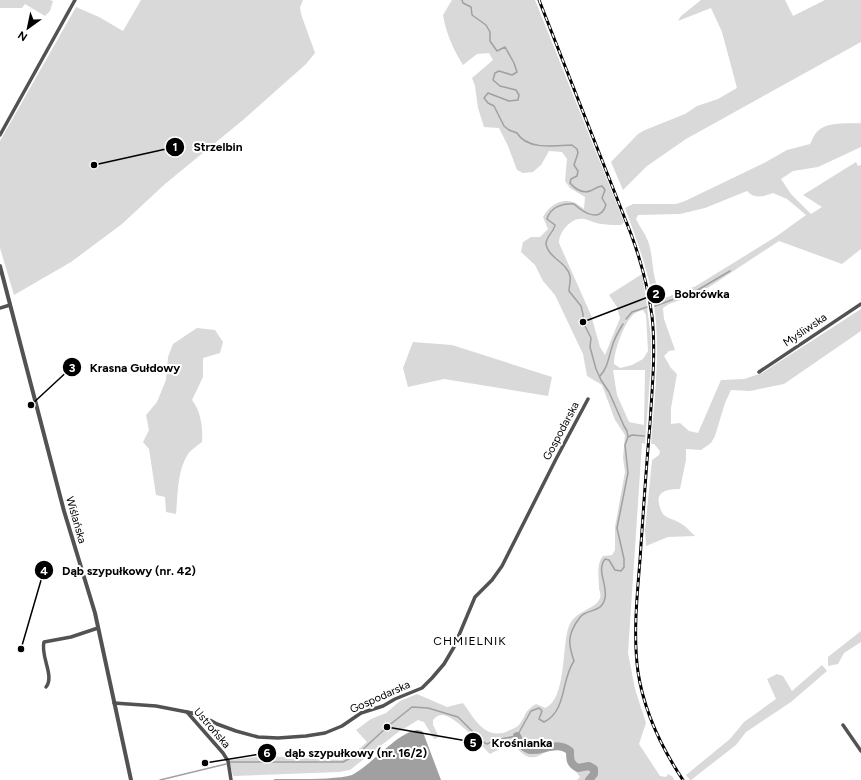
<svg xmlns="http://www.w3.org/2000/svg" width="861" height="780" viewBox="0 0 861 780" font-family="Figtree,sans-serif">
	<style>
		.green { fill: #d9d9d9; fill-rule: evenodd }
		.water { fill: #a0a0a0 }
		.lines { fill: none; stroke-linecap: round; stroke-linejoin: round }
		.stream { stroke: #a0a0a0; stroke-width: 1.5 }
		.river { stroke: #a0a0a0; stroke-width: 8 }
		.minor { stroke: #525252; stroke-width: 3.5 }
		.tertiary { stroke: #525252; stroke-width: 4 }
		.rail-casing { stroke: #000; stroke-width: 3 }
		.rail { stroke: #fff; stroke-width: 1.5; stroke-dasharray: 4.5; stroke-linecap: butt }
		.labels { text-anchor: middle; dominant-baseline: central; stroke-width: 4; stroke-linejoin: round; paint-order: stroke }
		.street-label { font-size: 11px; fill: #000; stroke: #fff }
		.neighbourhood-label { font-size: 12px; letter-spacing: 1px; fill: #000; stroke: #fff }
		.leader { fill: none; stroke: #000; stroke-width: 1.5 }
		.callout-dot { fill: #000; stroke: #fff; stroke-width: 1.5 }
		.mark-label { font-size: 12px; text-anchor: middle; font-weight: bold; fill: #fff }
		.callout-label { font-size: 12px; text-anchor: middle; font-weight: bold; fill: #000; stroke: #fff; stroke-width: 4; stroke-linejoin: round; paint-order: stroke }
	</style>
	<rect width="100%" height="100%" fill="#fff"/>
	<!-- green -->
	<g class="green">
		<path d="M0,0H50L53,1L50,11L45,16L25,4L22,8H0Z"/>
		<path d="M141,0H303L300,7L301,14L315,53L306,64L243,120L165,184L122,224L71,262L14,295L0,248V141L76,7L99,17L123,31Z"/>
		<path d="M452,0H535L624,222L621,225C615,225 608,225 602,224C596,224 590,220 584,219C571,217 559,232 559,243L591,315L600,347L605,355L620,318L617,307L609,295L642,274L646,298L651,338V364L645,444L642,443L628,653L635,689L646,723L639,744L660,776L666,777L668,774L673,777L674,780H577L580,777C571,765 569,769 568,752C551,740 543,760 529,757C522,755 516,747 511,743L490,754C481,745 454,714 441,715C438,715 435,718 433,720V725L439,737L434,739L424,722L418,720L397,733L350,770L339,772L233,776L229,760L266,756L342,760L353,754L367,742L356,730L371,719L386,713L400,701L417,694L447,707L463,703C475,719 485,741 508,731C511,729 516,728 519,725C526,716 524,711 536,704L545,708C566,700 562,648 568,629C573,610 596,610 600,598C601,595 600,591 599,589C599,578 596,564 603,556L612,555L615,550V527L625,472L623,458L625,435L615,420L602,385L587,376L583,354L555,295L543,281L535,265L521,252L523,242L531,237H540L548,229L543,217C548,207 560,198 573,202C576,203 580,206 584,209L585,197L570,188L565,181L567,159L562,152L549,151L541,165L533,172L523,173L517,170L508,146L499,128L484,127L478,108L475,86L472,78L493,60L489,53L477,54L463,65C453,49 446,33 443,15ZM643,310L646,315L648,351L643,359L632,365L620,368L614,364C614,351 624,322 634,314C636,312 640,311 643,310ZM613,370H645L644,425L629,422L617,395Z"/>
		<path d="M701,0H785L793,16L825,0H861V42L686,139L647,166L623,190L611,162L638,134L645,130L685,114L697,106L718,99L737,88L722,32L711,8L678,21L681,16Z"/>
		<path d="M861,123V147L818,167L793,171L781,179L791,194L811,214L822,207L803,195L856,162L858,166L861,165V249L842,264L779,241L700,293L669,304L663,308L664,319L675,350L669,351L664,356L671,368L677,374L671,408V424L680,423L689,431L698,433L721,380L744,379L762,373L861,309V331L784,384L750,391L731,390L725,403L715,436L711,443L701,450L686,449V460L680,489C670,489 656,490 659,504C660,508 661,512 664,515C668,519 674,519 678,522C685,525 690,531 695,536L668,537L646,546L645,530L652,460L659,455L660,451L654,444H651C654,404 659,363 656,323C653,283 639,246 625,208L633,204H676L685,201L764,163L787,150L810,144C812,141 813,136 816,133C825,121 847,124 861,123ZM747,191C755,200 764,196 773,193L787,199L806,215L777,236L696,286L665,298C650,283 655,260 648,241C645,233 639,226 636,219L638,215L680,214L705,208Z"/>
		<path d="M197,328L215,330L223,342L220,353L203,358V377L192,400C201,412 203,427 202,442C198,445 191,450 188,454C177,471 178,494 176,514L166,512L165,497L156,495L149,449L143,442L149,430L146,415L157,402L166,380L168,357L173,344Z"/>
		<path d="M413,342L452,345L552,377L548,396L444,379L408,387L403,368Z"/>
		<path d="M861,631V642L844,653L838,664L828,666V657Z"/>
		<path d="M822,665L827,671L791,702L746,732L736,745L691,780H690L686,775L730,739L744,722L776,699L767,679L777,674L783,676L792,691Z"/>
	</g>
	<!-- water -->
	<path class="water" d="M417,730L422,731L424,735L441,780H273L275,779C295,779 335,780 352,775C373,764 395,734 417,730Z"/>
	<g class="lines">
		<!-- stream -->
		<g class="stream">
			<path d="M655,306L696,291L730,271"/>
			<path d="M626,319L632,312L647,307"/>
			<path d="M600,376C608,367 608,359 612,347C614,339 618,332 623,324"/>
			<path d="M628,437L632,435L644,436"/>
			<path d="M230,762H343L358,754L387,727L412,707L428,708L458,717L483,742L487,744L495,740L517,736L531,711L539,708L542,711L539,719L544,722C567,711 561,679 574,661C569,646 567,637 576,623C578,620 581,615 584,614C593,609 602,611 605,598C608,585 596,571 605,559L609,560L615,570L621,571L624,567V559L617,528L628,473L625,445L628,437L627,431L624,426L609,392L601,380L596,369L590,347L591,338L583,322V314L581,306L569,291C569,287 571,280 570,276C567,262 548,258 546,244C546,236 554,232 555,225L547,219C550,207 563,203 574,204C584,213 600,223 606,205L602,198L605,190L602,186C596,187 595,189 590,191C582,194 574,188 570,183L571,179L577,176L578,171L574,165L578,153L577,149L572,145C555,146 527,150 517,133L509,130L504,126L494,106L488,103L484,98L488,93L509,101L518,100L519,95L516,90L500,86L493,80L495,73L499,71L512,75L517,72L514,63L505,47L497,51L490,41V32L486,25L472,15L471,7L463,3L462,0"/>
			<path d="M160,780L226,764"/>
		</g>
		<!-- river -->
		<path class="river" d="M517,736C528,767 551,735 570,751C570,760 570,764 578,768L589,766L594,769V774L589,780"/>
		<!-- minor -->
		<g class="minor">
			<path d="M0,135L75,0"/>
			<path d="M0,308L10,305"/>
			<path d="M759,372L861,304"/>
			<path d="M46,687C55,676 40,656 44,642L71,637L98,628"/>
			<path d="M114,703L156,706L187,712L223,753L228,761L231,780"/>
			<path d="M187,712L201,715L217,724L236,731L258,737L278,738L306,736L325,733L342,726L361,713L383,706L395,699L422,688L432,678L444,664L454,647L475,597L492,580L502,566L556,459L588,399"/>
			<path d="M843,725L861,751"/>
		</g>
		<!-- tertiary -->
		<path class="tertiary" d="M0,266L64,511L95,613L131,780"/>
		<defs>
			<path id="rail" d="M539,0L631,234C641,261 648,287 652,316C656,352 652,388 650,424C646,470 643,515 640,560C637,597 633,635 638,672C644,711 661,747 683,780"/>
		</defs>
		<!-- rail casing -->
		<use href="#rail" class="rail-casing"/>
		<!-- rail -->
		<use href="#rail" class="rail"/>
	</g>
	<g class="labels">
		<!-- street labels -->
		<g class="street-label">
			<text transform="translate(805 330) rotate(-34)">Myśliwska</text>
			<text transform="translate(561 431) rotate(-62)">Gospodarska</text>
			<text transform="translate(76 520) rotate(74)">Wiślańska</text>
			<text transform="translate(380 697) rotate(-24)">Gospodarska</text>
			<text transform="translate(212 728) rotate(49)">Ustrońska</text>
		</g>
		<!-- neighbourhood labels -->
		<g class="neighbourhood-label">
			<text x="470" y="641">CHMIELNIK</text>
		</g>
	</g>
	<!-- callouts -->
	<path class="leader" d="M94 165L175 147M583 322L656 294M31 405L72 367M21 649L44 570M387 727L473 742M205 763L267 753"/>
	<g class="callout-dot">
		<circle cx="94" cy="165" r="4"/>
		<circle cx="583" cy="322" r="4"/>
		<circle cx="31" cy="405" r="4"/>
		<circle cx="21" cy="649" r="4"/>
		<circle cx="387" cy="727" r="4"/>
		<circle cx="205" cy="763" r="4"/>
		<circle cx="175" cy="147" r="10"/>
		<circle cx="656" cy="294" r="10"/>
		<circle cx="72" cy="367" r="10"/>
		<circle cx="44" cy="570" r="10"/>
		<circle cx="473" cy="742" r="10"/>
		<circle cx="267" cy="753" r="10"/>
	</g>
	<g class="mark-label">
		<text x="175" y="151">1</text>
		<text x="656" y="298">2</text>
		<text x="72" y="372">3</text>
		<text x="44" y="575">4</text>
		<text x="473" y="747">5</text>
		<text x="267" y="757">6</text>
	</g>
	<g class="callout-label">
		<text x="218" y="151">Strzelbin</text>
		<text x="702" y="298">Bobrówka</text>
		<text x="135" y="372">Krasna Gułdowy</text>
		<text x="129" y="575">Dąb szypułkowy (nr. 42)</text>
		<text x="522" y="747">Krośnianka</text>
		<text x="356" y="757">dąb szypułkowy (nr. 16/2)</text>
	</g>
	<!-- north arrow -->
	<g transform="translate(28 28) rotate(213)" stroke="#ffffff" stroke-width="3" paint-order="stroke">
	<path d="M0-3L7 15L0 10L-7 15Z" fill="#000000"/>
	<text y="-6" font-size="11" font-weight="bold" text-anchor="middle" fill="#000000">N</text>
	</g>
</svg>
